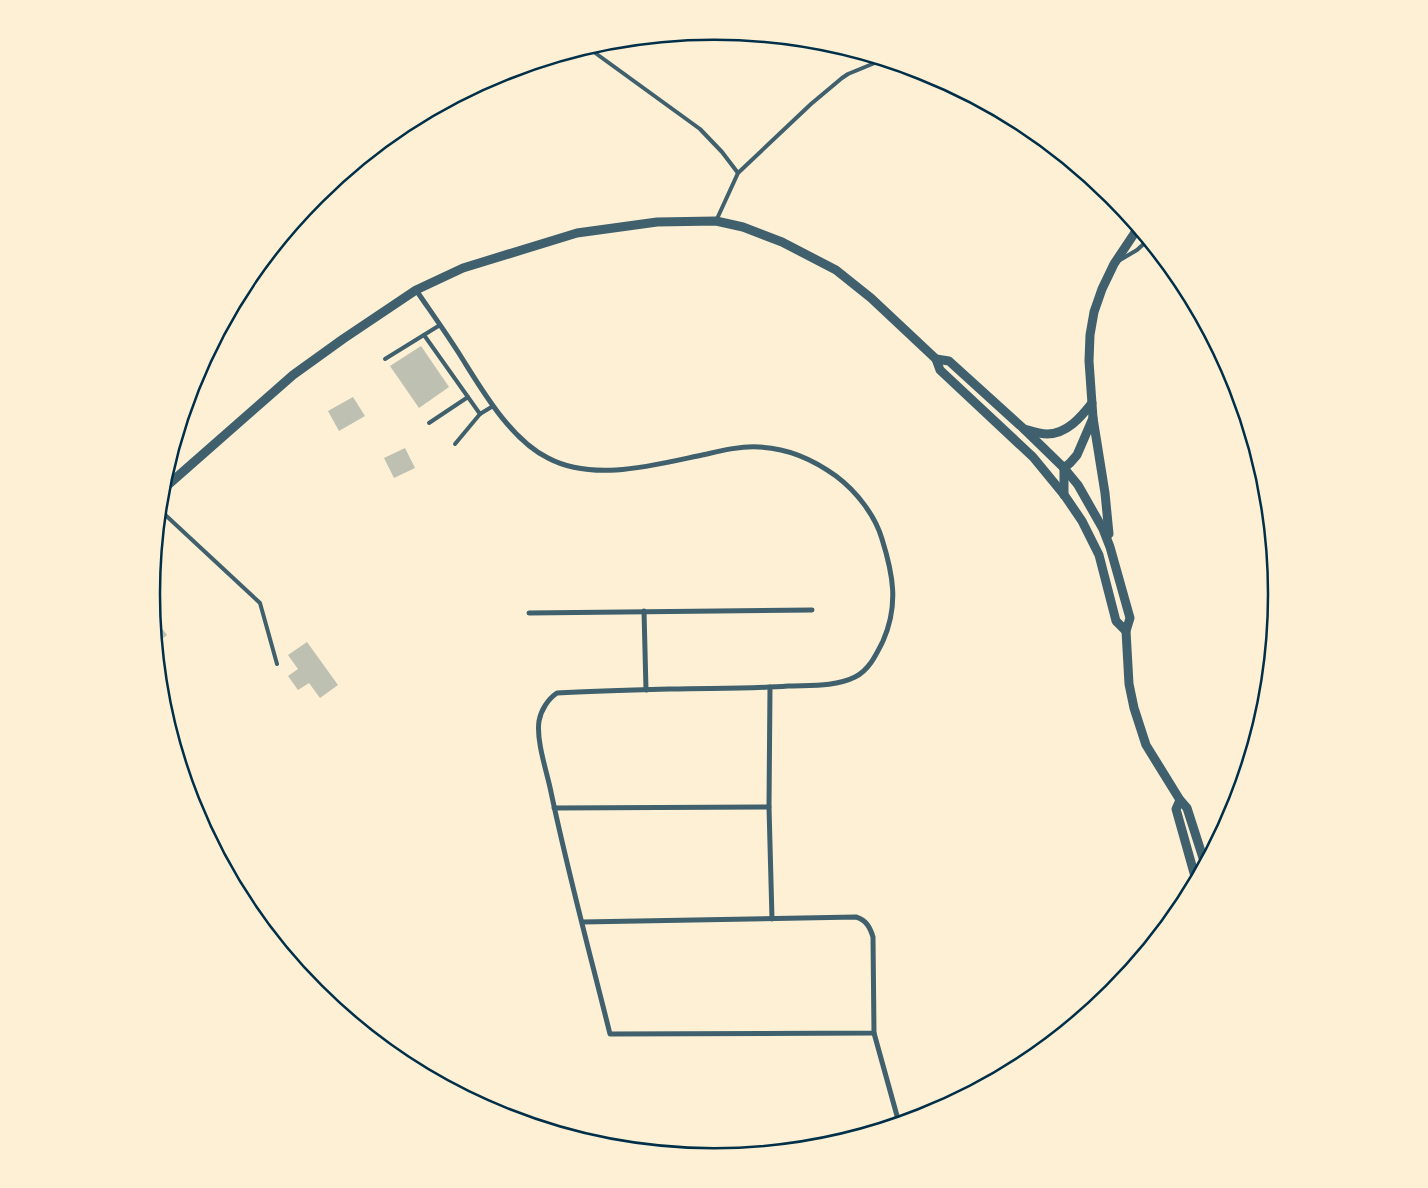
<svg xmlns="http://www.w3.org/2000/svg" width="1428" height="1188" viewBox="0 0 1428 1188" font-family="'Roboto Serif',serif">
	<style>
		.building { fill: #bec0b2 }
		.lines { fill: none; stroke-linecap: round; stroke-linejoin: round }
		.service { stroke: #3f606c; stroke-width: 4 }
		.minor { stroke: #3f606c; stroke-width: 5 }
		.tertiary { stroke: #3f606c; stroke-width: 9 }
		.rim { fill: none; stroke: #003049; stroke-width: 2.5 }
	</style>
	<rect width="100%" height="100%" fill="#fdf0d5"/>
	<!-- building -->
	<g class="building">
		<path d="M421,346L449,387L419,408L390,366Z"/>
		<path d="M353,397L365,416L339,431L328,411Z"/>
		<path d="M405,448L415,468L394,478L384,458Z"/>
		<path d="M154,618L167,635L156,644Z"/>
		<path d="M307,642L338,685L320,698L309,683L298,690L288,676L298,669L288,655Z"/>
	</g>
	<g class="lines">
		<!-- service -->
		<g class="service">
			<path d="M587,47L700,129L722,152L738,173"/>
			<path d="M716,221L738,173L811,104L842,78L848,74L882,60"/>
			<path d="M1120,260L1137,250L1148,240"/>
			<path d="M424,335L480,414L493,406"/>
			<path d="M385,359L440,325"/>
			<path d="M429,423L468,397"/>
			<path d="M455,444L480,414"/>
			<path d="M160,510L260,603L277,664"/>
		</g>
		<!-- minor -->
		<g class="minor">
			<path d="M416,290C431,312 446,333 460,355C482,390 510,439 548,458C595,483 658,464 707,454C724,450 741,446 759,447C787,448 814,460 836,476C856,491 875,515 882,539C893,574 899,605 883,641C876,655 869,670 855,677C835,687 809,685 788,686C749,689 711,688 672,689C634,690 595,691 557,693C548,699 541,710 539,721C536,741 547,772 551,792C568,873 590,954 610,1034L874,1033L873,937C870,927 866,920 856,917L582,922"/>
			<path d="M644,611L646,690"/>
			<path d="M529,613L812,610"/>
			<path d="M770,687L769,807L772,919"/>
			<path d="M554,808L769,807"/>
			<path d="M874,1033L899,1123"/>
		</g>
		<!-- tertiary -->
		<g class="tertiary">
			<path d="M936,359L949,361L1024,429L1064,468L1078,485L1103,529L1110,547L1130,618L1126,631L1129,684L1134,708L1146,745L1180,800L1187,808L1205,864"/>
			<path d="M1093,418L1105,493L1109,534"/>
			<path d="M1024,429C1031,431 1040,434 1047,434C1067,434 1081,417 1092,403"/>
			<path d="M1064,468L1070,463L1077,455L1093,418L1089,361L1090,335L1094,312L1102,289L1114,264L1138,228"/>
			<path d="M1064,468V495"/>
			<path d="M161,491L293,375L343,339L416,290L463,268L577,233L657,222L716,221L743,227L782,242L836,270L871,298L936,359L940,370L1033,457L1065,496L1082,521L1099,555L1116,621L1126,631"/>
			<path d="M1180,800L1176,809L1196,880"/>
		</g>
	</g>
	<!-- crop -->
	<path d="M0 0H1428V1188H0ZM160 594a554 554 0 1 1 1108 0a554 554 0 1 1-1108 0Z" fill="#fdf0d5" fill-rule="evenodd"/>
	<path class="rim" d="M160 594a554 554 0 1 1 1108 0a554 554 0 1 1-1108 0Z"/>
</svg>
